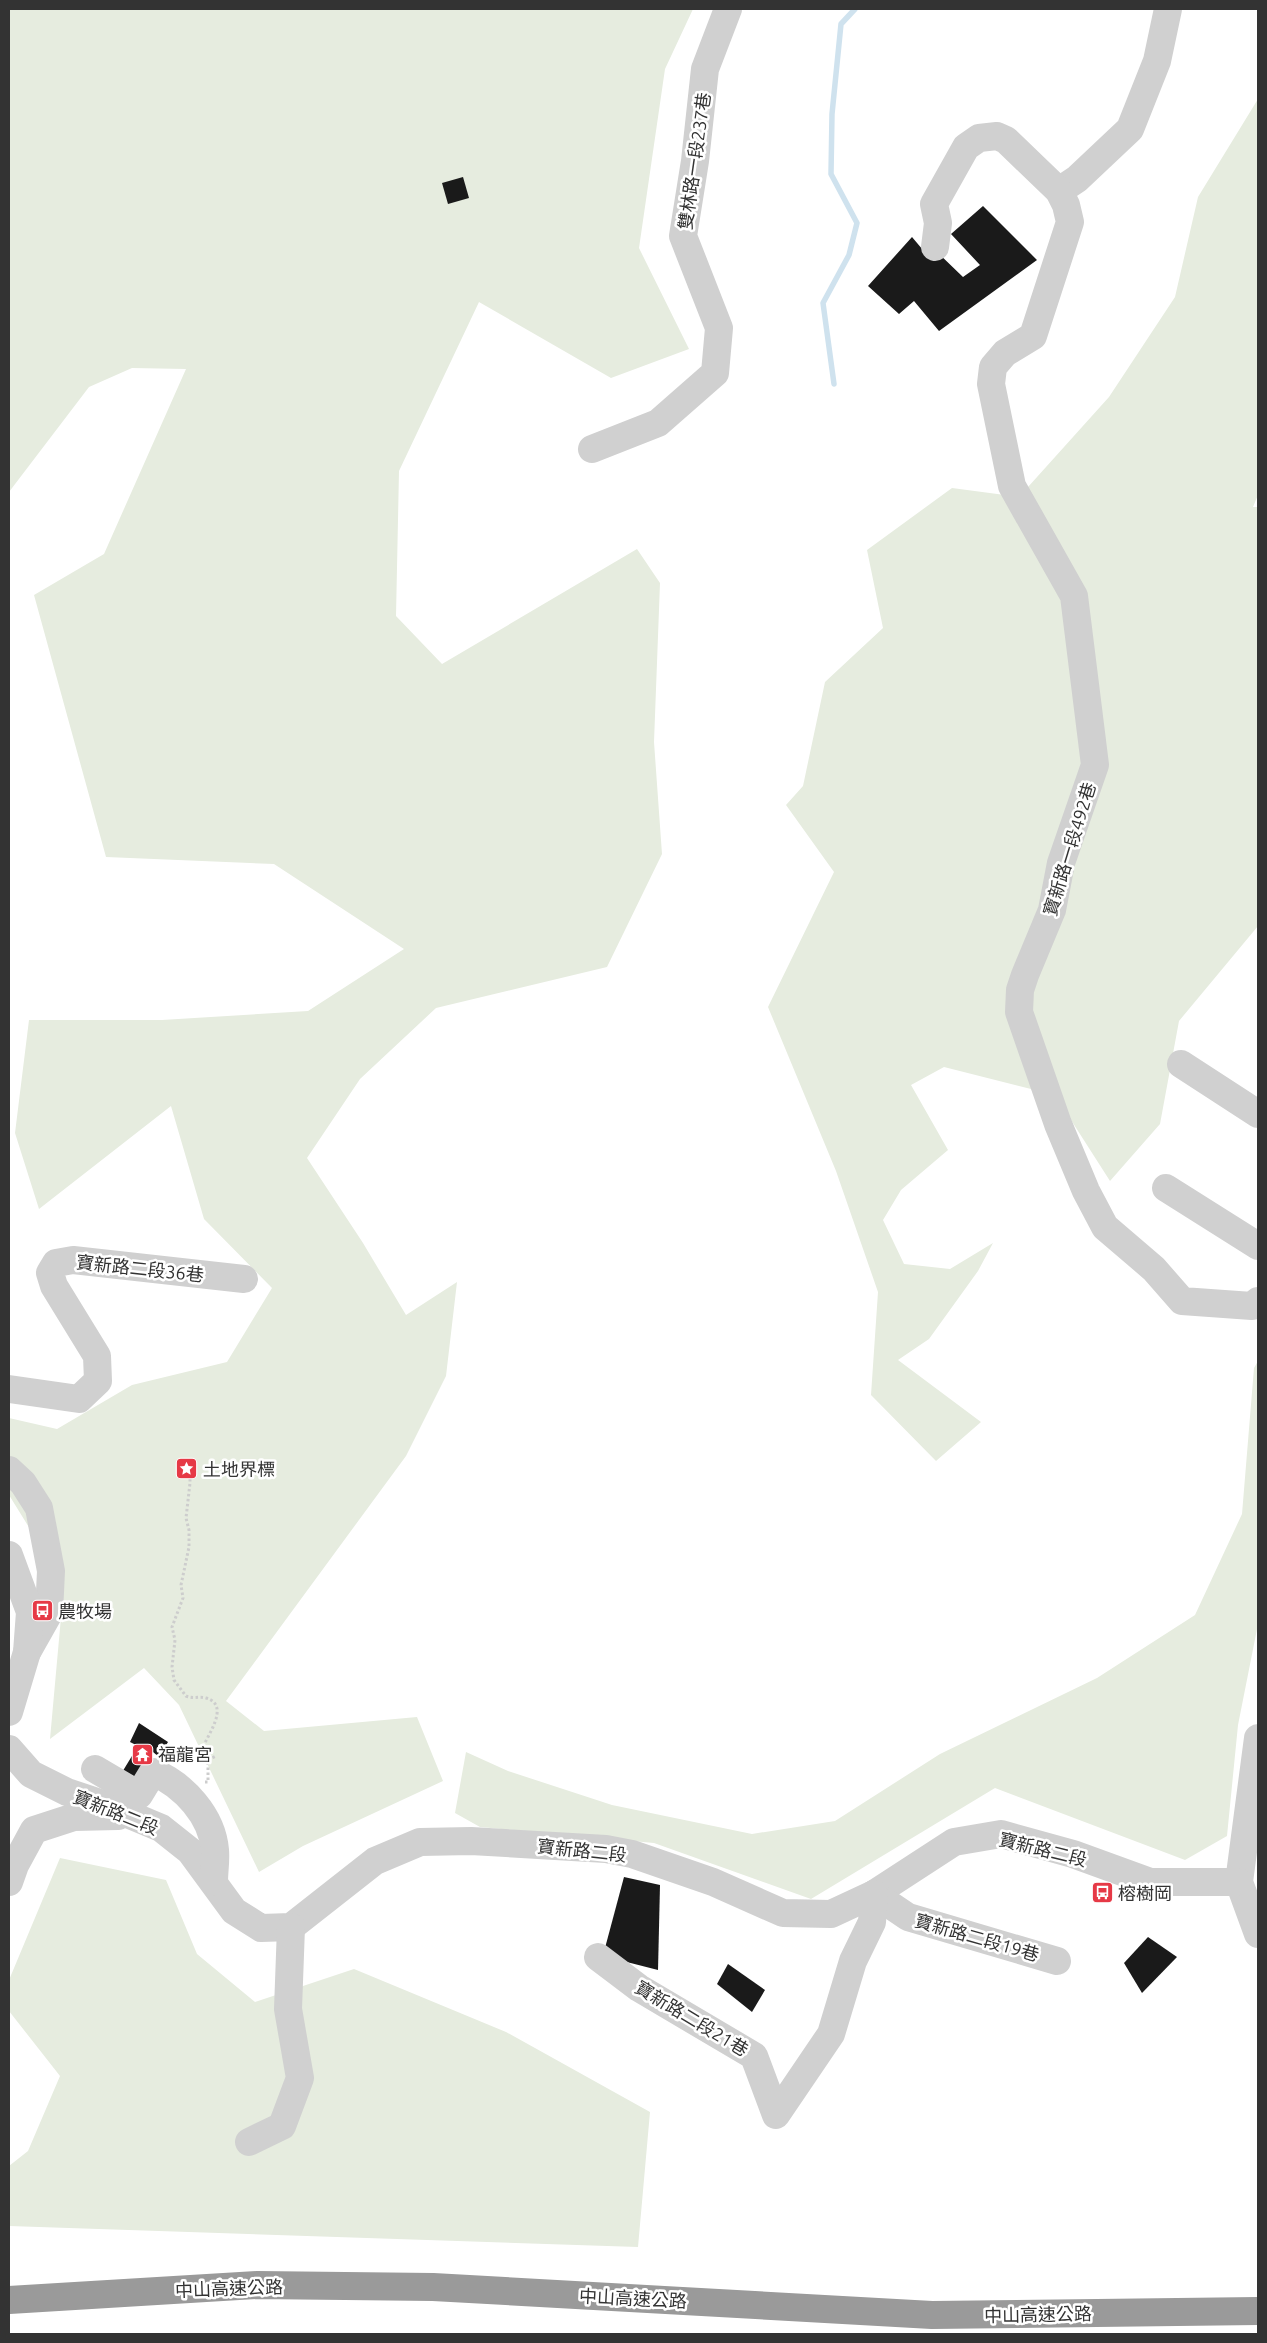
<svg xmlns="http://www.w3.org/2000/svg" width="1267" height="2343" viewBox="0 0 1267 2343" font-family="Ubuntu,'Noto Sans TC',sans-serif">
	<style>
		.green { fill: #e6ecdf }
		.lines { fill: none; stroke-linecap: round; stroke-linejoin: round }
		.stream { stroke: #cfe2ee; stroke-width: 5.5 }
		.building { fill: #1a1a1a }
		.path { stroke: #cdcdcd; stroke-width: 3; stroke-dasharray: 2.5 2.5; stroke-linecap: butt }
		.minor { stroke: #d0d0d0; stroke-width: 28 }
		.highway { stroke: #9a9a9a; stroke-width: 28 }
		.labels { text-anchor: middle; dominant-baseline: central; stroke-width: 5; stroke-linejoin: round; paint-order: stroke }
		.street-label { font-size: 18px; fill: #333; stroke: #fff }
		.poi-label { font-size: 18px; fill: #333; stroke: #fff; text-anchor: start }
	</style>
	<rect width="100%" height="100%" fill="#fff"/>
	<!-- green -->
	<g class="green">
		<path d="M9,9H693L665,69L639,248L689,349L611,378L479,302L399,471L396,616L442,664L637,549L660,583L654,742L662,854L607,967L436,1008L360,1079L307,1158L363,1243L406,1315L457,1282L446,1376L406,1456L226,1701L264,1731L417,1717L443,1781L303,1846L259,1872L179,1705L144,1668L50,1739L64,1584L9,1495V1418L57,1429L132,1385L227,1362L272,1288L204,1219L171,1106L39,1209L15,1133L29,1020H162L308,1011L404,949L274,864L106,857L34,595L104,554L186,369L132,368L89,387L9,492Z"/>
		<path d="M1258,99V495L1253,507H1258V926L1179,1021L1160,1124L1110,1181L1055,1095L944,1067L911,1085L948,1150L901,1190L883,1220L904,1264L950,1269L993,1243L978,1271L929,1339L898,1360L981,1422L936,1461L871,1395L878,1292L836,1171L768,1007L834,872L786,805L803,786L825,682L883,628L867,550L952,488L1019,497L1109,397L1175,297L1198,197Z"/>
		<path d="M1258,1361V1624L1238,1725L1227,1836L1185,1860L995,1788L811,1899L654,1843L480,1827L455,1813L466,1752L508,1771L612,1805L752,1834L835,1821L940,1754L1097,1678L1195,1615L1242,1514L1254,1368Z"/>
		<path d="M60,1858L166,1880L197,1954L255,2002L354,1969L506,2032L650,2112L638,2247L9,2226V2166L28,2151L60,2076L9,2011V1980Z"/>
	</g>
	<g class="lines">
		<!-- stream -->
		<path class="stream" d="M834,384L823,303L849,255L857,223L831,174L832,114L841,24L855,9"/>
	</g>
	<!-- building -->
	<g class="building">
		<path d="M463,177L469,198L448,204L442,183Z"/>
		<path d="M983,206L1037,260L939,331L914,301L899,314L868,286L912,237L928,256L935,250L963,277L980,265L951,234Z"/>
		<path d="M139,1723L168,1742L159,1757L153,1752L134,1784L121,1774L138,1746L130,1742Z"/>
		<path d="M624,1877L660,1885L658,1970L615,1959L605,1948Z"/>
		<path d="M1148,1937L1177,1957L1142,1993L1124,1963Z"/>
		<path d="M728,1964L765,1990L752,2012L717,1984Z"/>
	</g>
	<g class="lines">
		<!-- path -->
		<g class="path">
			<path d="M190,1464V1483L186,1518L189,1530V1547L181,1585L183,1598L172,1627L175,1640L172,1667L174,1680L186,1696C193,1699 199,1696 206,1698C231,1705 207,1736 202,1749L208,1760"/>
			<path d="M205,1782H208V1760L216,1756"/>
		</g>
		<!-- minor -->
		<g class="minor">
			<path d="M1059,191L1077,179L1130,129L1157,61L1168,9"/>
			<path d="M935,247L938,223L934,204L966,147L979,138L997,136L1006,140L1059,191L1066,205L1070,222L1033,336L1005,353L993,367L991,384L1012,486L1074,596L1095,765L1061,863L1052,910L1025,975L1020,990L1019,1012L1058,1124L1086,1191L1105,1227L1154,1269L1182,1301L1252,1306L1258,1301"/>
			<path d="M592,449L658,423L715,373L719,328L683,236L695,161L705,69L728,9"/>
			<path d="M1181,1064L1258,1114"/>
			<path d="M1166,1188L1258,1246"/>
			<path d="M9,1389L79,1399L98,1381L97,1356L54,1286L50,1273L56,1263L73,1260L244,1279"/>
			<path d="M9,1470L23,1483L39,1508L51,1571L49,1613L27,1652"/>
			<path d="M9,1555L30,1612L27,1652L9,1712"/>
			<path d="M1258,1738L1239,1882L1258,1934"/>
			<path d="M9,1749L31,1774L67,1792L106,1805L161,1828L190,1851L234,1911L261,1928L291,1927L375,1861L420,1842L471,1841L606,1849L632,1854L713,1882L783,1913L831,1914L874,1894L954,1842L1001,1834L1073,1854L1150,1882H1239"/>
			<path d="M95,1769L139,1795L153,1772C184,1785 212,1816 215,1850C216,1861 214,1871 214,1882"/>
			<path d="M9,1882L15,1865L34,1830L74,1817L118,1816"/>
			<path d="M874,1894L908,1917L1057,1961"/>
			<path d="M598,1957L639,1988L754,2056L776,2115L831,2034L853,1961L872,1922L874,1894"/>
			<path d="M249,2142L282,2126L300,2078L288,2009L291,1927"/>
		</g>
		<!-- highway -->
		<path class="highway" d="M9,2300L257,2285L433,2287L932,2315L1258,2311"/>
	</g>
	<!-- icons -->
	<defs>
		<symbol id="sight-square" viewBox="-11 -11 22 22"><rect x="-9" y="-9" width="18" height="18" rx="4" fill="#e63946" stroke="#fff"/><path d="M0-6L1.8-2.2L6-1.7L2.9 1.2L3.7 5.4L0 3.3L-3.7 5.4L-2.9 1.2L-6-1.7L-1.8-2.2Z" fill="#fff"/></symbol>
		<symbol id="bus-square" viewBox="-11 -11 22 22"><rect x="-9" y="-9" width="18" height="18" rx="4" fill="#e63946" stroke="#fff"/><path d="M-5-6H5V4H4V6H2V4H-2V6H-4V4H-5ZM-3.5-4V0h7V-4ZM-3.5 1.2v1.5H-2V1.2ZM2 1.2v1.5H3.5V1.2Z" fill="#fff"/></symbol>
		<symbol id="temple-square" viewBox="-11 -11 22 22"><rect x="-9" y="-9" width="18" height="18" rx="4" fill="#e63946" stroke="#fff"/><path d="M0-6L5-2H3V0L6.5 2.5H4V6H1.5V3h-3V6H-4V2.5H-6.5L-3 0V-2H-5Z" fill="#fff"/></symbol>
	</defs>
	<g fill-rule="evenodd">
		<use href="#sight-square" x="174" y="1456" width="25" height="25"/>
		<use href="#bus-square" x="30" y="1598" width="25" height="25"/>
		<use href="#temple-square" x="130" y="1742" width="25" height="25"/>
		<use href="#bus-square" x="1090" y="1880" width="25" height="25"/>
	</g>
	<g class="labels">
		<!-- street labels -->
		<g class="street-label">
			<text transform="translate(694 161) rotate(-82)">雙林路一段237巷</text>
			<text transform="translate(1069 849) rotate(-73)">寶新路一段492巷</text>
			<text transform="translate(140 1268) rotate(6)">寶新路二段36巷</text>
			<text transform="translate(116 1812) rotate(22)">寶新路二段</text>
			<text transform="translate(1043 1849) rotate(14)">寶新路二段</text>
			<text transform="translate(582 1850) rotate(6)">寶新路二段</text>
			<text transform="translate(977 1937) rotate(16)">寶新路二段19巷</text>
			<text transform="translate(692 2018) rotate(31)">寶新路二段21巷</text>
			<text transform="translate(229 2288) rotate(-2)">中山高速公路</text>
			<text transform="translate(633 2298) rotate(3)">中山高速公路</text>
			<text transform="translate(1038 2314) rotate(-1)">中山高速公路</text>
		</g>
		<!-- poi labels -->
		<g class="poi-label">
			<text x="203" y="1469">土地界標</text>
			<text x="58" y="1611">農牧場</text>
			<text x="158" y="1754">福龍宮</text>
			<text x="1118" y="1893">榕樹岡</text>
		</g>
	</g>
	<!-- border -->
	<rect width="1267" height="2343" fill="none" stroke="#333333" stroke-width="20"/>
</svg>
